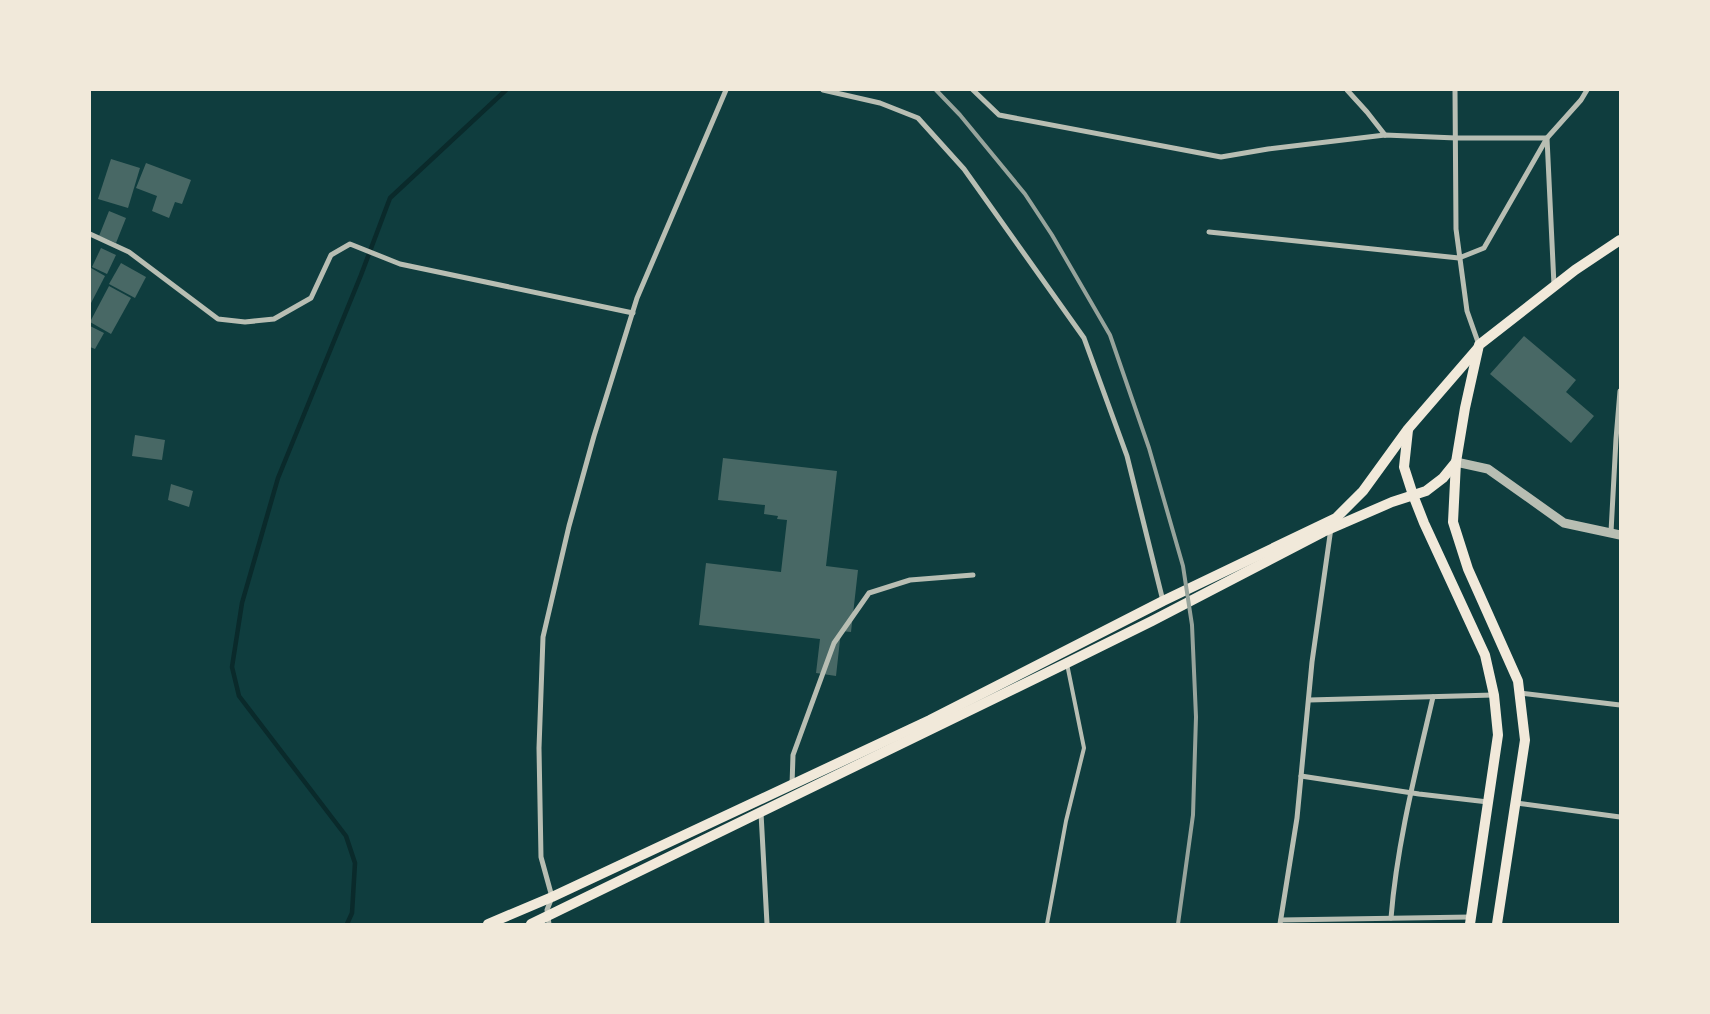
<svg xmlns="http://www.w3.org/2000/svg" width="1710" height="1014" viewBox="0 0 1710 1014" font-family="Ubuntu,sans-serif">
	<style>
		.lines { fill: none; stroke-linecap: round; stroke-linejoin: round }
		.stream { stroke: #0a2a2b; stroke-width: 4.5 }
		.building { fill: #486865 }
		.service { stroke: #b8beb3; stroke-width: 4 }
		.minor { stroke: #b8beb3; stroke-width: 5 }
		.tertiary { stroke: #b8beb3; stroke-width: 9 }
		.secondary { stroke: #f1e9da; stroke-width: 10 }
		.rail { stroke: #97a49c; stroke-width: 4 }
	</style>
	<rect width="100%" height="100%" fill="#0f3d3e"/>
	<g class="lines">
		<!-- stream -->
		<path class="stream" d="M347,924L352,913L355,863L346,836L239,696L232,667L242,603L278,478L361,275L390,198L506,90"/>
	</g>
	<!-- building -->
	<g class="building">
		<path d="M111,159L140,168L128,208L98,199Z"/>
		<path d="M146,163L191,180L182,204L175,202L169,218L152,211L157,196L136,188Z"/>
		<path d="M109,211L126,218L116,243L99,236Z"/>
		<path d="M101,248L116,255L107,274L92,267Z"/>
		<path d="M121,263L146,277L135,298L109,284Z"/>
		<path d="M91,268L105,276L90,305V269Z"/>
		<path d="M109,286L131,298L111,334L90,322Z"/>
		<path d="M90,326L104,333L95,349L90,347Z"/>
		<path d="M1524,336L1576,380L1566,392L1594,416L1571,443L1490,374Z"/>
		<path d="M135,435L165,440L162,460L132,456Z"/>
		<path d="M723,458L837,471L826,566L858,570L851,632L841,631L836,676L816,673L820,639L699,625L706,563L781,572L787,520L777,519L778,516L764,514L765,505L718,500Z"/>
		<path d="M171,484L193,491L189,507L168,500Z"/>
	</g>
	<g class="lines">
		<!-- service -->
		<path class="service" d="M1047,924L1066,821L1084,748L1067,664"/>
		<!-- minor -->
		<g class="minor">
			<path d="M823,90L880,103L918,118L964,169L1084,338L1127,456L1163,601"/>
			<path d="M973,90L999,115L1221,157L1268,149L1385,135L1456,138H1547L1554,285"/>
			<path d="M1347,90L1367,112L1385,135"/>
			<path d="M1455,90L1456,229L1467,311L1479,345"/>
			<path d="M1209,232L1459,258L1484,248L1547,138L1581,100L1587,90"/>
			<path d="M90,234L129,252L218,319L245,322L274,319L311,298L331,255L350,244L400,264L633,313"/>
			<path d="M1611,532L1616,439L1620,391"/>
			<path d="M1520,693L1620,705"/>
			<path d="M1309,700L1494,695"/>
			<path d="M1301,776L1419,794L1488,802"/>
			<path d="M792,785L793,755L834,643L869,593L910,580L973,575"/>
			<path d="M1516,803L1620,817"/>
			<path d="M761,813L767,924"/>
			<path d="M1391,918C1397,843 1416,770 1433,697"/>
			<path d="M1281,920L1471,917"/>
			<path d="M549,924L547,910L552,897L541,857L539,748L543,637L569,526L594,436L637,298L726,90"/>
			<path d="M1280,924L1297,818L1312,662L1331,528"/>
		</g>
		<!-- tertiary -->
		<path class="tertiary" d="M1456,462L1488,469L1564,523L1620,535"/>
		<!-- secondary -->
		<g class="secondary">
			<path d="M1408,430L1404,467L1413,495L1424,523L1485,655L1494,695L1498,735L1470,924"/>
			<path d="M488,924L552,897L930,720L1163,601L1336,518L1363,491L1408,429L1478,348"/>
			<path d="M531,924L1067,663L1152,621L1323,532L1392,502L1426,491L1443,478L1456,462"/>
			<path d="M1497,924L1525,740L1518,681L1468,569L1453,522L1456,462L1465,408L1479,345L1575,270L1620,240"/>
		</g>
		<!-- rail -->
		<path class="rail" d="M936,90L960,115L1025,194L1052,235L1110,335L1149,448L1183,566L1192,625L1196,717L1193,815L1178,924"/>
	</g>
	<!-- border -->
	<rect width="1710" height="1014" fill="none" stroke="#f1e9da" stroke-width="182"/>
</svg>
